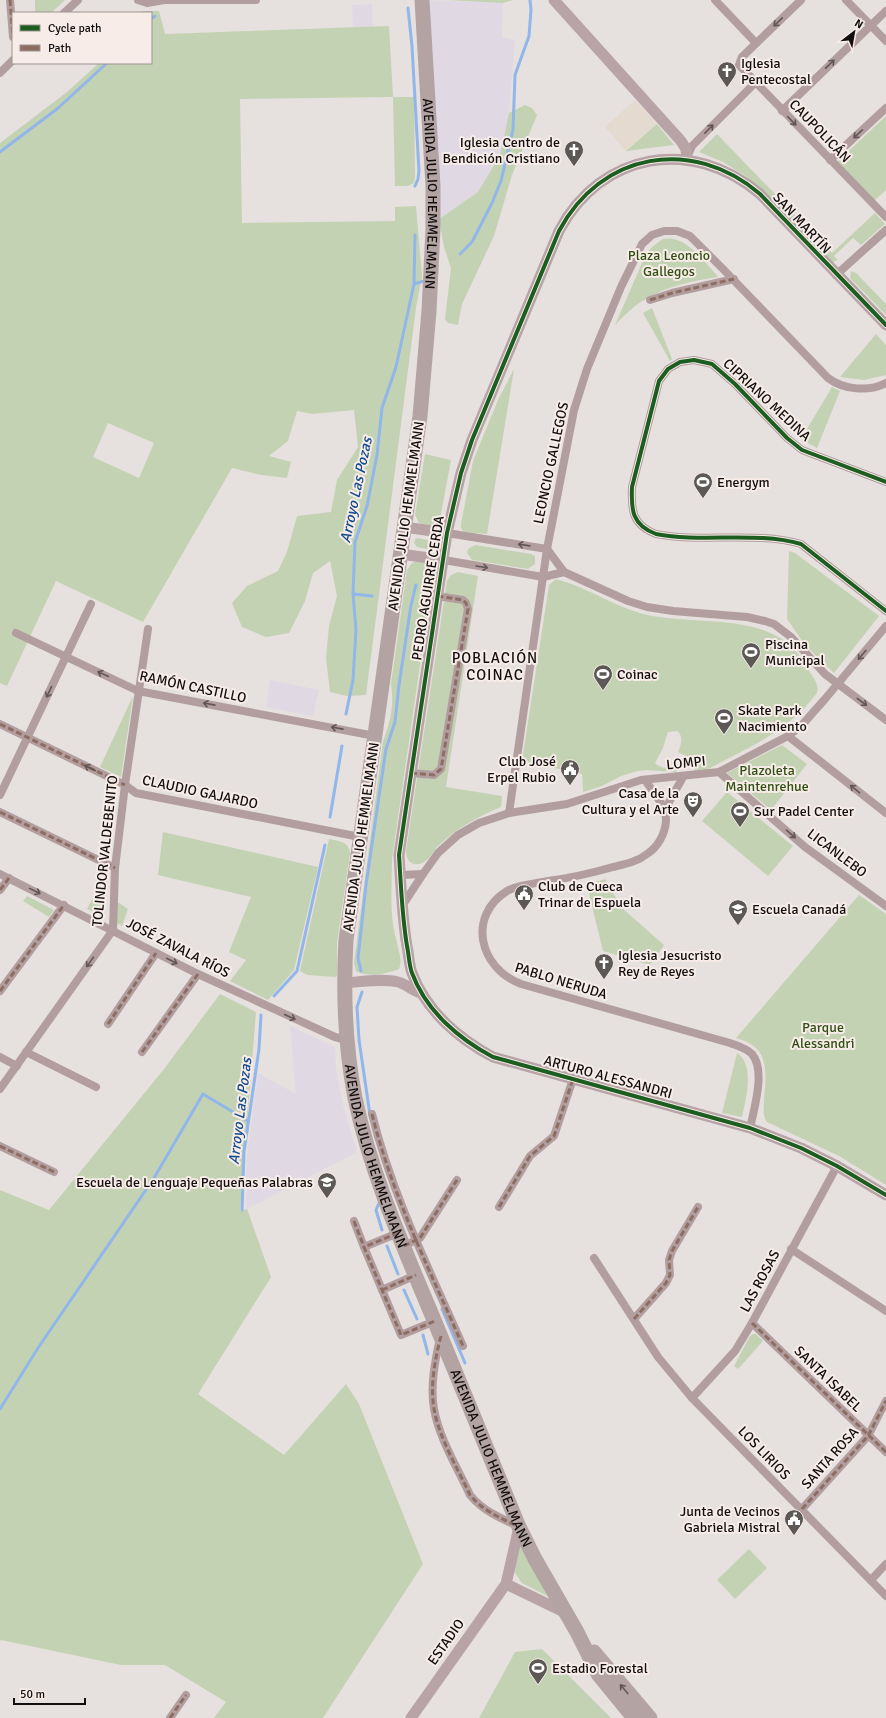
<svg xmlns="http://www.w3.org/2000/svg" width="886" height="1718" viewBox="0 0 886 1718" font-family="Signika,sans-serif">
	<style>
		.commercial { fill: #e5dacf }
		.industrial { fill: #e0d9e4 }
		.green { fill: #c4d2b4; fill-rule: evenodd }
		.lines { fill: none; stroke-linecap: round; stroke-linejoin: round }
		.stream { stroke: #90b6ea; stroke-width: 3 }
		.street { stroke: #b29e9e; stroke-width: 8 }
		.secondary { stroke: #b8a4a7; stroke-width: 11 }
		.highway { stroke: #b3a4a3; stroke-width: 15 }
		.quiet { stroke: #8d6e63; stroke-width: 3; stroke-dasharray: 6 3; stroke-linecap: butt }
		.cycleway-casing { stroke: #f7ece8; stroke-width: 6 }
		.cycleway { stroke: #1b5e20; stroke-width: 4 }
		.oneway { stroke: #625656 }
		.oneway2 { stroke: #625958 }
		.labels { text-anchor: middle; dominant-baseline: central; stroke-width: 4; stroke-linejoin: round; paint-order: stroke }
		.poi-label { font-size: 14px; fill: #120e0d; stroke: #f7ece8; text-anchor: start }
		.street-label { font-size: 14px; fill: #120e0d; stroke: #f7ece8 }
		.park-label { font-size: 14px; fill: #314f12; stroke: #f7ece8 }
		.water-label { font-size: 15px; font-style: italic; fill: #144c8f; stroke: #f7ece8 }
		.neighbourhood-label { font-size: 15px; letter-spacing: 1px; fill: #120e0d; stroke: #f7ece8 }
	</style>
	<rect width="100%" height="100%" fill="#e6e0de"/>
	<!-- commercial -->
	<path class="commercial" d="M635,100L657,124L626,151L605,127Z"/>
	<!-- industrial -->
	<g class="industrial">
		<path d="M425,0L503,3L502,37L515,40L509,113L500,155L478,192L439,219Z"/>
		<path d="M372,4L373,27L353,28L352,5Z"/>
		<path d="M270,680L319,690L313,716L266,707Z"/>
		<path d="M290,1026L335,1047L336,1069L343,1105L357,1152L247,1209L246,1162L258,1073L296,1094Z"/>
	</g>
	<!-- green -->
	<g class="green">
		<path d="M35,0H65L51,13H35Z"/>
		<path d="M447,0H513L503,3Z"/>
		<path d="M143,11H159L165,34L389,26L393,97H414L415,176L414,183L408,186H395L393,97L240,99L242,223L395,221V207L416,206L422,276L416,308L366,695L347,696L330,692L326,658L329,626L337,596L330,561L313,573L305,601L289,633L266,637L242,627L232,603L247,586L278,571L287,552L297,516L331,512L337,480L358,447L354,410L312,414L297,411L288,441L269,456L291,462L287,478L261,475L232,468L143,622L56,581L7,686L0,683V143L67,92L99,63H151V13H142ZM108,423L154,443L139,478L93,457Z"/>
		<path d="M525,105L532,108L537,115L512,175L494,236L462,304L458,325L448,323L445,319L451,268L444,247L439,219L478,192L500,155L509,113Z"/>
		<path d="M886,116V190L874,201L837,162Z"/>
		<path d="M657,124L674,145L626,151Z"/>
		<path d="M717,134L832,253L875,213L885,224L861,245L853,238L834,256L838,260L831,263L763,192L744,175L723,162L699,152Z"/>
		<path d="M663,239C666,239 670,238 673,239C689,241 708,265 718,277C693,281 666,286 644,300C633,306 624,316 615,325L646,254L653,246Z"/>
		<path d="M851,271L856,273L886,304V315L850,278Z"/>
		<path d="M652,308L672,359L670,361L643,313Z"/>
		<path d="M876,334L886,345V375L864,380L840,377Z"/>
		<path d="M514,369L487,534L464,532L461,528V524L473,461L498,400Z"/>
		<path d="M832,387L840,391L817,448L801,439Z"/>
		<path d="M425,454L451,460L440,519L437,525L434,526L419,523L415,515Z"/>
		<path d="M418,538L436,542V547L432,550L417,547L414,543L415,539Z"/>
		<path d="M475,545L531,554L535,556V564L528,569L472,560L467,553L468,549Z"/>
		<path d="M789,551L795,553L879,616L834,673L805,645L787,619Z"/>
		<path d="M418,561C428,563 431,565 433,575L392,859C392,885 389,913 396,939C398,949 403,960 399,969C386,974 368,978 356,971L354,963L383,741C391,721 394,705 391,684L407,570L412,563Z"/>
		<path d="M458,572L478,576L446,787L502,796L501,807C477,817 456,829 437,847C432,853 427,863 419,864C411,866 406,859 406,851L447,581L451,575Z"/>
		<path d="M556,579C587,587 613,606 643,614C690,626 754,612 792,647C798,653 803,661 808,669C812,676 820,685 817,693C788,732 748,748 706,770L695,771L696,761L678,752C681,745 684,736 677,731L668,732L663,748L655,763L657,765L664,768L672,765L676,767L677,772L647,770L638,771L621,776L602,786L583,792L582,774L522,761L549,585Z"/>
		<path d="M133,696L121,777L100,767Z"/>
		<path d="M782,745L807,764L771,810L727,773Z"/>
		<path d="M727,792L793,846L768,876L702,821Z"/>
		<path d="M163,832L318,867L294,970L268,1000L230,981L246,960L229,952L251,897L158,875Z"/>
		<path d="M329,839C338,841 349,841 350,853L337,943V976L335,977L307,975L300,971Z"/>
		<path d="M108,870L104,917L87,909Z"/>
		<path d="M605,879L622,908L664,945L650,965L603,951L587,885Z"/>
		<path d="M859,895L886,914V1185L839,1156L767,1122C762,1115 764,1109 764,1101C766,1072 771,1047 736,1038Z"/>
		<path d="M27,896L54,910L49,917L23,901Z"/>
		<path d="M116,901L128,909L122,926L117,923Z"/>
		<path d="M220,994L256,1012L240,1211L247,1209L271,1277L198,1394L284,1455L346,1384L359,1404L423,1564L323,1718H214L226,1702L165,1665H121L1,1640L0,1641V1190L49,1210L164,1069Z"/>
		<path d="M737,1053C755,1064 746,1100 742,1117L722,1113Z"/>
		<path d="M753,1334H756L763,1341L738,1369L734,1366L750,1336Z"/>
		<path d="M519,1543L553,1599L522,1583L513,1570Z"/>
		<path d="M749,1549L767,1568L735,1599L717,1580Z"/>
		<path d="M542,1649L611,1718H479L515,1652Z"/>
	</g>
	<g class="lines">
		<!-- stream -->
		<g class="stream">
			<path d="M408,8L412,46L419,171L418,179L415,186"/>
			<path d="M151,19L155,16"/>
			<path d="M0,152L57,109L107,63"/>
			<path d="M460,254L472,242L492,203L501,181L513,129L515,75L529,36L531,10L530,0"/>
			<path d="M414,284L415,235"/>
			<path d="M353,594L372,596"/>
			<path d="M346,714L353,680L356,630L353,594L355,542L367,506L377,455L382,408L396,367L414,284L424,281"/>
			<path d="M330,817L342,746"/>
			<path d="M361,971L358,958L366,885L386,749L395,722L399,685L411,605L416,585"/>
			<path d="M362,992L357,1007L359,1040L370,1115"/>
			<path d="M274,996L297,971L325,845"/>
			<path d="M379,1203L376,1210L382,1230"/>
			<path d="M242,1210L244,1152L259,1049L261,1015"/>
			<path d="M387,1246L398,1274"/>
			<path d="M404,1290L417,1319"/>
			<path d="M442,1309L465,1363"/>
			<path d="M423,1335L428,1354"/>
			<path d="M0,1409L38,1348L154,1178L203,1094L248,1121"/>
		</g>
		<!-- street -->
		<g class="street">
			<path d="M10,0L13,37"/>
			<path d="M138,0L147,3L164,0H256"/>
			<path d="M715,0L756,43"/>
			<path d="M801,0L742,57L739,65L886,217"/>
			<path d="M846,0L886,41"/>
			<path d="M64,13L78,0"/>
			<path d="M0,73L13,60"/>
			<path d="M782,111L886,11"/>
			<path d="M687,157L692,146L755,83"/>
			<path d="M830,160L886,108"/>
			<path d="M836,275L886,230"/>
			<path d="M650,300L672,293L734,279"/>
			<path d="M886,482L802,450L787,438L735,384L712,364L694,360L680,362L668,369L659,381L632,487C631,510 632,525 656,534C702,543 757,531 801,544L886,611"/>
			<path d="M447,533L547,549L564,572L628,601L647,607L673,611L747,617L765,621L774,624L791,637L825,674L886,720"/>
			<path d="M444,560L543,577L564,572"/>
			<path d="M16,633L138,691L375,736"/>
			<path d="M0,724L125,785L136,793L360,837"/>
			<path d="M788,736L886,813"/>
			<path d="M719,772L805,847L886,906"/>
			<path d="M411,773L434,775L441,769L468,609L466,603L463,600L437,596"/>
			<path d="M683,777C678,787 670,798 666,809C665,813 666,817 666,821C665,834 658,847 647,854C637,862 625,864 613,867C592,873 570,878 548,881C534,884 520,884 507,891C467,916 479,968 521,984L730,1043C738,1046 746,1048 752,1054C766,1070 754,1109 750,1128"/>
			<path d="M645,780L666,810"/>
			<path d="M0,795L91,604"/>
			<path d="M0,812L115,868"/>
			<path d="M509,813L547,549L574,410L587,369L621,287L642,244L652,235L664,231H677L690,236L723,269L828,378C844,390 868,392 886,383"/>
			<path d="M0,874L198,974L335,1037L347,1040"/>
			<path d="M400,875L423,874"/>
			<path d="M0,890L9,878"/>
			<path d="M402,906L423,874L438,853L458,835L479,823L509,813L567,804L641,780L719,772L788,736L802,725L825,699L886,626"/>
			<path d="M0,991L64,905"/>
			<path d="M108,1024L156,953"/>
			<path d="M26,1052L96,1087"/>
			<path d="M142,1052L198,974"/>
			<path d="M0,1057L17,1066"/>
			<path d="M0,1089L113,930L115,868L125,785L148,629"/>
			<path d="M372,1114C392,1195 430,1271 463,1346"/>
			<path d="M0,1146L54,1172"/>
			<path d="M499,1207L530,1156L554,1136L573,1079"/>
			<path d="M354,1221L364,1247"/>
			<path d="M398,1233L364,1247L401,1335L435,1321"/>
			<path d="M404,1246L420,1238L457,1180"/>
			<path d="M791,1249L886,1311"/>
			<path d="M594,1258L658,1357L692,1398L886,1596"/>
			<path d="M382,1290L416,1275"/>
			<path d="M634,1319L666,1283L670,1275L669,1260L672,1251L698,1207"/>
			<path d="M752,1323L886,1452"/>
			<path d="M440,1338C435,1361 430,1386 434,1409C439,1438 458,1469 470,1495C483,1511 500,1518 518,1526"/>
			<path d="M692,1398L735,1351L752,1323L837,1166"/>
			<path d="M802,1509L868,1436L886,1401"/>
			<path d="M871,1580L886,1564"/>
			<path d="M170,1718L186,1695"/>
		</g>
		<!-- secondary -->
		<g class="secondary">
			<path d="M554,0L681,141L686,149L687,160"/>
			<path d="M886,325L760,194C692,136 601,152 559,231L472,440L461,473L447,533L399,855C401,886 402,916 407,946C409,955 409,965 412,973C426,1011 459,1039 493,1057L750,1128L801,1148L837,1166L886,1195"/>
			<path d="M404,527L447,533"/>
			<path d="M400,554L444,560"/>
			<path d="M344,983C360,982 383,978 398,982C406,984 413,991 421,993"/>
			<path d="M506,1584L566,1613"/>
			<path d="M411,1718L506,1584L519,1527"/>
		</g>
		<!-- highway -->
		<g class="highway">
			<path id="s1" d="M422,0L433,186V229L429,311L420,416L346,940C343,993 345,1046 355,1098C371,1175 404,1248 434,1320C463,1389 491,1458 519,1527L535,1559L577,1632L598,1674L634,1718"/>
			<path d="M594,1652L650,1718"/>
		</g>
		<!-- quiet -->
		<g class="quiet">
			<path d="M10,0L13,37"/>
			<path d="M650,300L672,293L734,279"/>
			<path d="M0,724L125,785"/>
			<path d="M411,773L434,775L441,769L468,609L466,603L463,600L437,596"/>
			<path d="M0,812L115,868"/>
			<path d="M0,890L9,878"/>
			<path d="M0,991L64,905"/>
			<path d="M108,1024L156,953"/>
			<path d="M142,1052L198,974"/>
			<path d="M372,1114C392,1195 430,1271 463,1346"/>
			<path d="M0,1146L54,1172"/>
			<path d="M499,1207L530,1156L554,1136L573,1079"/>
			<path d="M354,1221L364,1247"/>
			<path d="M398,1233L364,1247L401,1335L435,1321"/>
			<path d="M404,1246L420,1238L457,1180"/>
			<path d="M382,1290L416,1275"/>
			<path d="M634,1319L666,1283L670,1275L669,1260L672,1251L698,1207"/>
			<path d="M752,1323L886,1452"/>
			<path d="M441,1336C435,1359 430,1385 434,1409C439,1438 458,1469 470,1495C483,1511 501,1518 519,1527"/>
			<path d="M802,1509L868,1436L886,1401"/>
			<path d="M170,1718L186,1695"/>
		</g>
		<defs>
			<g id="cycleway">
				<path d="M886,325L760,194C692,136 601,152 559,231L472,440L461,473L447,533L399,855C401,886 402,916 407,946C409,955 409,965 412,973C426,1011 459,1039 493,1057L750,1128L801,1148L837,1166L886,1195"/>
				<path d="M886,482L802,450L787,438L735,384L712,364L694,360L680,362L668,369L659,381L632,487C631,510 632,525 656,534C702,543 757,531 801,544L886,611"/>
			</g>
		</defs>
		<!-- cycleway casing -->
		<use href="#cycleway" class="cycleway-casing"/>
		<!-- cycleway -->
		<use href="#cycleway" class="cycleway"/>
	</g>
	<!-- one-way arrows -->
	<defs><path id="oneway-shaft" d="M-6 0H5M1.5-3L5.5 0L1.5 3" fill="none" stroke-width="1.6" stroke-linecap="round" stroke-linejoin="round"/></defs>
	<g class="oneway">
		<use href="#oneway-shaft" transform="translate(778 22) rotate(136)"/>
		<use href="#oneway-shaft" transform="translate(830 64) rotate(-44)"/>
		<use href="#oneway-shaft" transform="translate(792 121) rotate(46)"/>
		<use href="#oneway-shaft" transform="translate(709 129) rotate(-45)"/>
		<use href="#oneway-shaft" transform="translate(858 134) rotate(137)"/>
		<use href="#oneway-shaft" transform="translate(524 545) rotate(-172)"/>
		<use href="#oneway-shaft" transform="translate(482 567) rotate(9)"/>
		<use href="#oneway-shaft" transform="translate(862 655) rotate(130)"/>
		<use href="#oneway-shaft" transform="translate(103 674) rotate(-155)"/>
		<use href="#oneway-shaft" transform="translate(49 692) rotate(115)"/>
		<use href="#oneway-shaft" transform="translate(862 702) rotate(37)"/>
		<use href="#oneway-shaft" transform="translate(209 704) rotate(-169)"/>
		<use href="#oneway-shaft" transform="translate(337 728) rotate(-169)"/>
		<use href="#oneway-shaft" transform="translate(90 768) rotate(-154)"/>
		<use href="#oneway-shaft" transform="translate(855 789) rotate(-141)"/>
		<use href="#oneway-shaft" transform="translate(791 834) rotate(41)"/>
		<use href="#oneway-shaft" transform="translate(35 891) rotate(26)"/>
		<use href="#oneway-shaft" transform="translate(172 961) rotate(27)"/>
		<use href="#oneway-shaft" transform="translate(90 962) rotate(125)"/>
		<use href="#oneway-shaft" transform="translate(290 1017) rotate(25)"/>
	</g>
	<use class="oneway2" href="#oneway-shaft" transform="translate(624 1689) rotate(-130)"/>
	<!-- icons -->
	<defs>
		<symbol id="church-pin" viewBox="-11 -11 22 30"><path d="M0 17L-7.5 6A9.5 9.5 0 1 1 7.5 6Z" fill="#5c5856" stroke="#f7ece8"/><path d="M-1.2-6h2.4v3.5h3.3v2.4h-3.3V6h-2.4V-.1h-3.3v-2.4h3.3Z" fill="#fff"/></symbol>
		<symbol id="stadium-pin" viewBox="-11 -11 22 30"><path d="M0 17L-7.5 6A9.5 9.5 0 1 1 7.5 6Z" fill="#5c5856" stroke="#f7ece8"/><path d="M0-5a6.5 5 0 1 0 0 10a6.5 5 0 1 0 0-10ZM-3.5-1.8h7v3.6h-7Z" fill="#fff"/></symbol>
		<symbol id="civic-pin" viewBox="-11 -11 22 30"><path d="M0 17L-7.5 6A9.5 9.5 0 1 1 7.5 6Z" fill="#5c5856" stroke="#f7ece8"/><path d="M-.6-6.5H3V-4.5H.6V-3L4-1V1h2V6H-6V1h2V-1L-.6-3ZM-1.2 2.5V6h2.4V2.5Z" fill="#fff"/></symbol>
		<symbol id="theatre-pin" viewBox="-11 -11 22 30"><path d="M0 17L-7.5 6A9.5 9.5 0 1 1 7.5 6Z" fill="#5c5856" stroke="#f7ece8"/><path d="M-5-5.5Q0-4 5-5.5V0Q5 5 0 6Q-5 5-5 0ZM-3.3-2.5H-1v1.5H-3.3ZM1-2.5H3.3v1.5H1ZM-2.8 1Q0 5.5 2.8 1Z" fill="#fff"/></symbol>
		<symbol id="school-pin" viewBox="-11 -11 22 30"><path d="M0 17L-7.5 6A9.5 9.5 0 1 1 7.5 6Z" fill="#5c5856" stroke="#f7ece8"/><path d="M0-5L7-2L0 1L-7-2ZM-4 1L0 2.5L4 1V4Q0 6-4 4Z" fill="#fff"/></symbol>
	</defs>
	<g fill-rule="evenodd">
		<use href="#church-pin" x="716" y="60" width="22" height="30"/>
		<use href="#church-pin" x="563" y="139" width="22" height="30"/>
		<use href="#stadium-pin" x="692" y="471" width="22" height="30"/>
		<use href="#stadium-pin" x="740" y="641" width="22" height="30"/>
		<use href="#stadium-pin" x="592" y="663" width="22" height="30"/>
		<use href="#stadium-pin" x="713" y="707" width="22" height="30"/>
		<use href="#civic-pin" x="559" y="758" width="22" height="30"/>
		<use href="#theatre-pin" x="682" y="790" width="22" height="30"/>
		<use href="#stadium-pin" x="729" y="800" width="22" height="30"/>
		<use href="#civic-pin" x="513" y="883" width="22" height="30"/>
		<use href="#school-pin" x="727" y="898" width="22" height="30"/>
		<use href="#church-pin" x="593" y="952" width="22" height="30"/>
		<use href="#school-pin" x="316" y="1171" width="22" height="30"/>
		<use href="#civic-pin" x="783" y="1508" width="22" height="30"/>
		<use href="#stadium-pin" x="527" y="1657" width="22" height="30"/>
	</g>
	<g class="labels">
		<!-- poi labels -->
		<g class="poi-label">
			<text x="741" y="63">Iglesia<tspan x="741" dy="16">Pentecostal</tspan></text>
			<text x="560" y="142" text-anchor="end">Iglesia Centro de<tspan x="560" dy="16">Bendición Cristiano</tspan></text>
			<text x="717" y="482">Energym</text>
			<text x="765" y="644">Piscina<tspan x="765" dy="16">Municipal</tspan></text>
			<text x="617" y="674">Coinac</text>
			<text x="738" y="710">Skate Park<tspan x="738" dy="16">Nacimiento</tspan></text>
			<text x="556" y="761" text-anchor="end">Club José<tspan x="556" dy="16">Erpel Rubio</tspan></text>
			<text x="679" y="793" text-anchor="end">Casa de la<tspan x="679" dy="16">Cultura y el Arte</tspan></text>
			<text x="754" y="811">Sur Padel Center</text>
			<text x="538" y="886">Club de Cueca<tspan x="538" dy="16">Trinar de Espuela</tspan></text>
			<text x="752" y="909">Escuela Canadá</text>
			<text x="618" y="955">Iglesia Jesucristo<tspan x="618" dy="16">Rey de Reyes</tspan></text>
			<text x="313" y="1182" text-anchor="end">Escuela de Lenguaje Pequeñas Palabras</text>
			<text x="780" y="1511" text-anchor="end">Junta de Vecinos<tspan x="780" dy="16">Gabriela Mistral</tspan></text>
			<text x="552" y="1668">Estadio Forestal</text>
		</g>
		<!-- street labels -->
		<g class="street-label">
			<text transform="translate(820 131) rotate(46)">CAUPOLICÁN</text>
			<text stroke="none"><textPath href="#s1" startOffset="194">AVENIDA JULIO HEMMELMANN</textPath></text>
			<text transform="translate(802 223) rotate(47)">SAN MARTÍN</text>
			<text transform="translate(767 400) rotate(43)">CIPRIANO MEDINA</text>
			<text transform="translate(551 463) rotate(-78)">LEONCIO GALLEGOS</text>
			<text transform="translate(406 516) rotate(-82)">AVENIDA JULIO HEMMELMANN</text>
			<text transform="translate(428 588) rotate(-81)">PEDRO AGUIRRE CERDA</text>
			<text transform="translate(193 687) rotate(12)">RAMÓN CASTILLO</text>
			<text transform="translate(686 763) rotate(-6)">LOMPI</text>
			<text transform="translate(200 792) rotate(12)">CLAUDIO GAJARDO</text>
			<text transform="translate(361 837) rotate(-82)">AVENIDA JULIO HEMMELMANN</text>
			<text transform="translate(105 851) rotate(-84)">TOLINDOR VALDEBENITO</text>
			<text transform="translate(837 853) rotate(37)">LICANLEBO</text>
			<text transform="translate(178 948) rotate(27)">JOSÉ ZAVALA RÍOS</text>
			<text transform="translate(561 981) rotate(17)">PABLO NERUDA</text>
			<text transform="translate(608 1077) rotate(15)">ARTURO ALESSANDRI</text>
			<text stroke="none"><textPath href="#s1" startOffset="1166">AVENIDA JULIO HEMMELMANN</textPath></text>
			<text transform="translate(760 1281) rotate(-62)">LAS ROSAS</text>
			<text transform="translate(828 1379) rotate(44)">SANTA ISABEL</text>
			<text transform="translate(764 1453) rotate(46)">LOS LIRIOS</text>
			<text stroke="none"><textPath href="#s1" startOffset="1490">AVENIDA JULIO HEMMELMANN</textPath></text>
			<text transform="translate(830 1458) rotate(-48)">SANTA ROSA</text>
			<text transform="translate(446 1642) rotate(-55)">ESTADIO</text>
		</g>
		<!-- park labels -->
		<g class="park-label">
			<text x="669" y="255">Plaza Leoncio<tspan x="669" dy="16">Gallegos</tspan></text>
			<text x="767" y="770">Plazoleta<tspan x="767" dy="16">Maintenrehue</tspan></text>
			<text x="823" y="1027">Parque<tspan x="823" dy="16">Alessandri</tspan></text>
		</g>
		<!-- water labels -->
		<g class="water-label">
			<text transform="translate(356 490) rotate(-78)">Arroyo Las Pozas</text>
			<text transform="translate(240 1111) rotate(-83)">Arroyo Las Pozas</text>
		</g>
		<!-- neighbourhood labels -->
		<g class="neighbourhood-label">
			<text x="495" y="658">POBLACIÓN<tspan x="495" dy="17">COINAC</tspan></text>
		</g>
	</g>
	<!-- legend -->
	<rect x="12" y="12" width="140" height="52" fill="#f7ece8" stroke="#9b9390"/>
	<rect x="20" y="25" width="20" height="6" fill="#1b5e20" stroke="#9b9390"/>
	<text x="48" y="32" font-size="12" fill="#120e0d">Cycle path</text>
	<rect x="20" y="45" width="20" height="6" fill="#8d6e63" stroke="#9b9390"/>
	<text x="48" y="52" font-size="12" fill="#120e0d">Path</text>
	<!-- north arrow -->
	<g transform="translate(854 32) rotate(31)" stroke="#f7ece8" stroke-width="3" paint-order="stroke">
	<path d="M0-3L7 15L0 10L-7 15Z" fill="#120e0d"/>
	<text y="-6" font-size="11" font-weight="bold" text-anchor="middle" fill="#120e0d">N</text>
	</g>
	<!-- scale -->
	<path d="M14 1698v6h71v-6" fill="none" stroke="#120e0d" stroke-width="2"/>
	<text x="20" y="1698" font-size="12" fill="#120e0d" stroke="#f7ece8" stroke-width="3" paint-order="stroke">50 m</text>
</svg>
